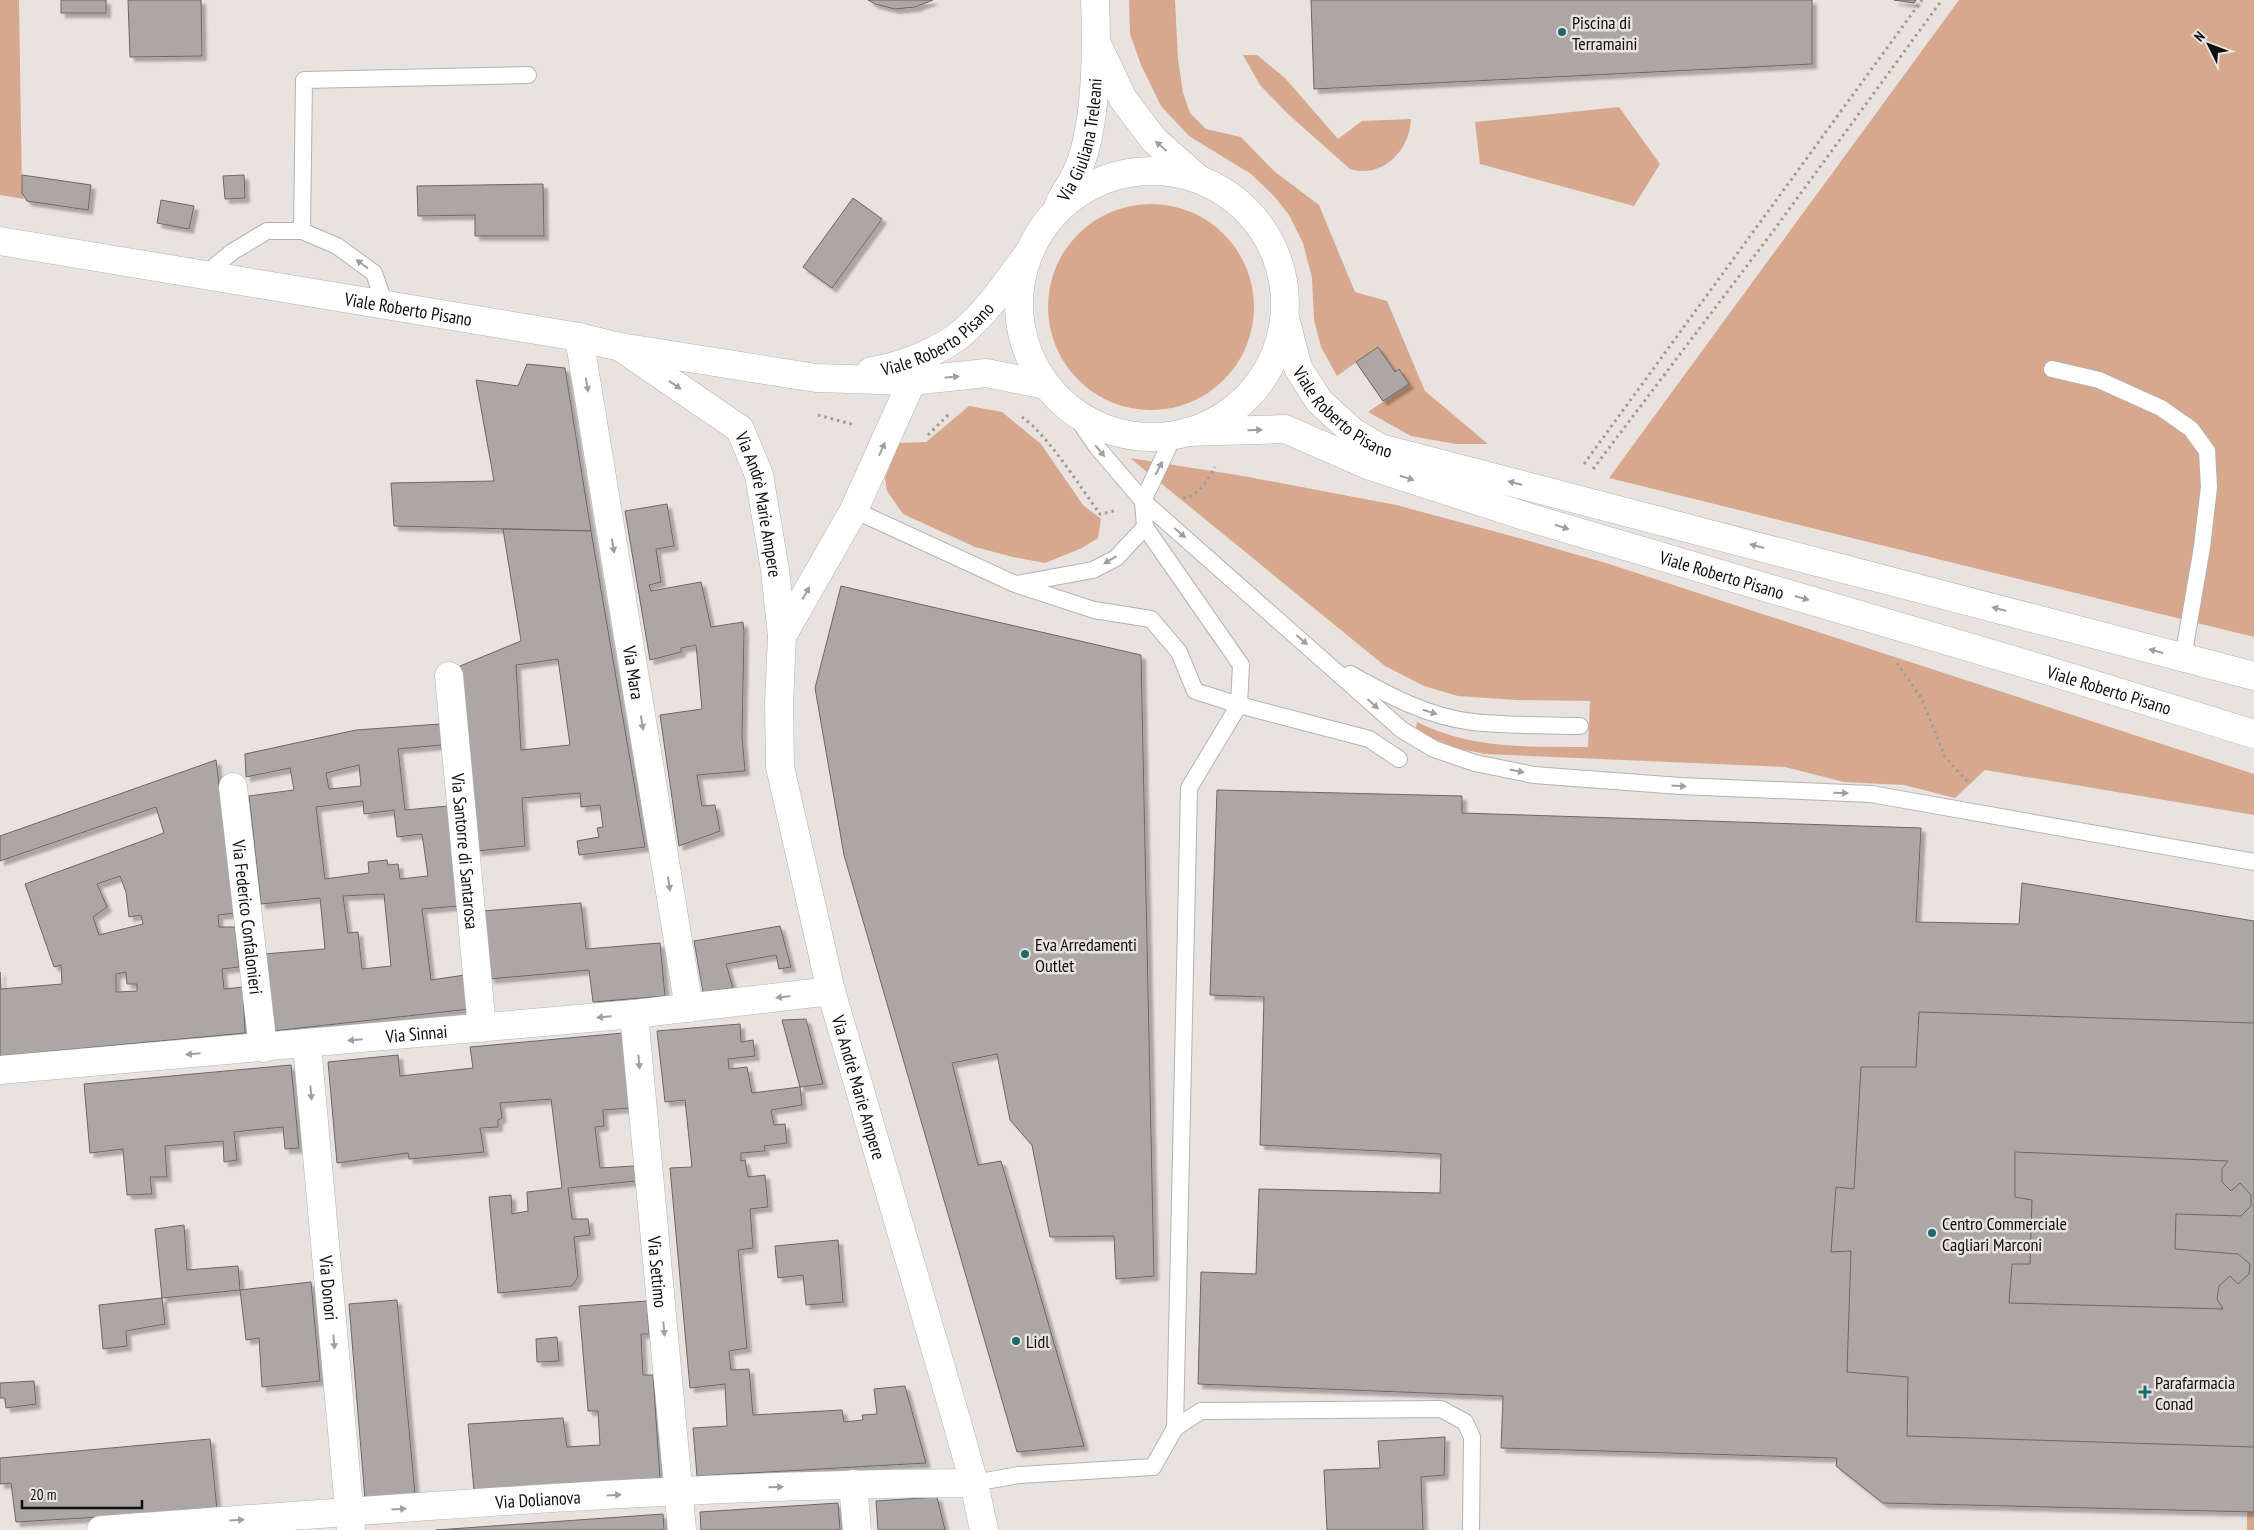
<svg xmlns="http://www.w3.org/2000/svg" width="2254" height="1530" viewBox="0 0 2254 1530" font-family="'PT Sans Narrow',sans-serif">
	<style>
		.green { fill: #d7a88d }
		.building { fill: #aca7a4; stroke: #6c6765; fill-rule: evenodd; filter: url(#shadow) }
		.lines { fill: none; stroke-linecap: round; stroke-linejoin: round }
		.service-casing { stroke: #b6b1ae; stroke-width: 18 }
		.minor-casing { stroke: #b6b1ae; stroke-width: 29 }
		.tertiary-casing { stroke: #b6b1ae; stroke-width: 29 }
		.secondary-casing { stroke: #b6b1ae; stroke-width: 29 }
		.path { stroke: #9e9a98; stroke-width: 3; stroke-dasharray: 2.5 4; stroke-linecap: butt }
		.service { stroke: #fff; stroke-width: 16 }
		.minor { stroke: #fff; stroke-width: 28 }
		.tertiary { stroke: #fff; stroke-width: 28 }
		.secondary { stroke: #fff; stroke-width: 28 }
		.oneway { fill: #9f9f9e }
		.poi-dot { fill: #1c696e; stroke: #e9e3e0; stroke-width: 2 }
		.labels { text-anchor: middle; dominant-baseline: central; stroke-width: 5; stroke-linejoin: round; paint-order: stroke }
		.poi-label { font-size: 18px; fill: #0f0e0d; stroke: #e9e3e0; text-anchor: start }
		.street-label { font-size: 18px; fill: #0f0e0d; stroke: #e9e3e0 }
	</style>
	<defs>
		<filter id="shadow"><feDropShadow dx="4.5" dy="4.5" stdDeviation="1" flood-color="#0004"/></filter>
	</defs>
	<rect width="100%" height="100%" fill="#e9e3e0"/>
	<!-- green -->
	<g class="green">
		<path d="M0,0H19L22,193L24,199L0,195Z"/>
		<path d="M1129,0H1175L1178,59L1183,93L1190,113L1206,129L1241,137L1274,171L1319,205L1355,292L1387,301L1425,391L1488,444H1456L1411,436L1368,412L1409,384L1395,372L1378,347L1337,376L1321,347L1314,320L1312,278L1303,243L1289,215L1274,196L1251,174L1189,136L1161,106L1141,65L1130,34Z"/>
		<path d="M1959,0H2254V637L1609,478Z"/>
		<path d="M1243,55H1257L1285,78L1338,139L1362,121L1411,119C1410,151 1382,179 1350,169L1288,114L1260,85Z"/>
		<path d="M1619,107L1660,164L1634,206L1480,164L1475,122Z"/>
		<circle cx="1151" cy="307" r="103"/>
		<path d="M969,406L1002,412L1041,444L1083,505L1101,519L1098,538L1082,548L1045,563L1013,557L975,547L903,514L887,491L885,478L899,443L926,442Z"/>
		<path d="M1130,458L1243,476L1396,505L1519,538L1606,563L2254,774V815L1985,770L1955,798L1904,785L1844,782L1785,767L1485,754L1456,748L1415,731L1417,722C1474,750 1526,746 1588,747L1590,701L1516,700L1458,696L1424,686L1385,666Z"/>
		<rect x="2247" y="1512" width="7" height="18"/>
	</g>
	<!-- building -->
	<g class="building">
		<rect x="61" y="0" width="45" height="13"/>
		<path d="M128,0H201L202,56L130,57Z"/>
		<path d="M868,0H933L915,7L895,9L875,4Z"/>
		<path d="M1311,0H1812V64L1314,89Z"/>
		<path d="M1894,0H1916L1914,3Z"/>
		<path d="M22,175L91,185L88,210L27,201L22,193Z"/>
		<path d="M244,175L245,198L225,199L223,176Z"/>
		<path d="M543,184L544,236H475V215L418,216L417,186Z"/>
		<path d="M853,198L882,219L832,288L803,267Z"/>
		<path d="M161,200L194,206L189,229L157,223Z"/>
		<path d="M1378,347L1395,372L1399,369L1409,384L1383,401L1356,362Z"/>
		<path d="M527,364L565,368L591,531L394,526L391,483L494,481L476,380L518,386Z"/>
		<path d="M667,504L674,546L656,549L661,582L649,585L651,591L701,582L711,627L743,622L744,632L742,736L745,771L697,775L702,806L715,805L720,831L679,846L660,715L702,709L696,645L681,648V652L650,660L625,511Z"/>
		<path d="M503,529L591,531L645,847L579,855L577,841L599,837L597,828L603,827L600,805L581,807L580,793L522,798L525,846L477,851L460,666L521,641ZM558,659L570,745L521,750L516,665Z"/>
		<path d="M841,586L1141,655L1154,1276L1116,1279L1114,1236L1050,1237L1032,1145L1010,1120L997,1054L952,1063L978,1165L1001,1161L1084,1446L1017,1452L844,855L815,688Z"/>
		<path d="M440,724L442,745L398,749L405,810L448,806L458,906L422,909L431,980L465,975L470,1009L273,1031L264,954L325,949L320,898L261,904L249,796L294,790L290,768L246,777L245,754L356,730ZM359,765L361,786L329,789L326,773ZM363,801L364,814L394,810L397,837L422,834L428,876L400,879L398,864L388,865L387,860L368,862L369,873L325,879L316,807ZM384,894L391,966L362,969L358,932L348,933L343,896Z"/>
		<path d="M216,760L235,913L218,915L219,927H235L239,967L222,969L224,989L243,987L245,1033L0,1056V972L1,989L62,984L61,965L54,967L25,884L164,833L156,807L0,861V836ZM120,876L126,892L129,917L141,915L143,924L99,935L93,917L107,907L97,884ZM126,972L127,984H137V991L116,992V974Z"/>
		<path d="M1217,790L1462,796V813L1921,828L1916,922L2019,924L2022,883L2254,921V1512L1883,1503L1836,1466L1837,1458L1501,1448L1503,1396L1198,1384L1201,1272L1256,1274L1259,1189L1440,1193L1441,1154L1260,1145L1264,997L1210,995Z"/>
		<path d="M581,903L586,949L660,943L665,996L593,1002L589,970L490,979L483,911Z"/>
		<path d="M780,926L791,967L779,969L776,955L726,964L733,988L703,992L694,941Z"/>
		<path d="M1919,1012L2254,1023V1447L1907,1436L1908,1377L1847,1372L1851,1251L1831,1252L1836,1187L1854,1189L1861,1067H1916ZM2015,1152L2228,1161L2222,1169V1182L2231,1191L2240,1183L2251,1195V1206L2241,1216L2176,1214L2175,1249L2238,1254L2250,1264L2249,1274L2238,1284L2230,1276L2219,1286L2217,1299L2223,1309L2009,1303L2012,1264H2030L2032,1200L2015,1197Z"/>
		<path d="M806,1019L823,1084L800,1087L782,1020Z"/>
		<path d="M740,1024L741,1042L753,1040L755,1056L728,1059L729,1069L747,1067L752,1093L800,1087L802,1105L771,1110L774,1125L785,1124L787,1143L764,1146L765,1151L741,1153V1161L745,1160L748,1177L765,1175L768,1207L750,1209L753,1248L738,1250L747,1348L729,1351L731,1370L749,1369L753,1415L842,1410L844,1422L863,1420L862,1415L877,1414L874,1389L905,1386L926,1463L697,1476L693,1428L727,1426L725,1384L690,1388L670,1168L692,1167L685,1100L665,1102L657,1031Z"/>
		<path d="M623,1033L630,1108L603,1110L604,1126L595,1127L600,1168L634,1166L636,1181L568,1188L572,1219H588L590,1235L574,1237L578,1277L572,1286L498,1293L489,1197L511,1195L512,1214L528,1211L527,1192L562,1188L551,1099L500,1103L502,1118L498,1120V1127L480,1128L484,1152L409,1159L408,1153L337,1163L328,1062L398,1055L400,1076L473,1068L470,1047Z"/>
		<path d="M291,1065L299,1148L285,1149L283,1127L234,1132L237,1160L224,1162L223,1141L165,1146L167,1177H150L152,1194L127,1195L123,1149L90,1153L84,1084Z"/>
		<path d="M184,1225L187,1270L238,1266L240,1290L162,1298L155,1229Z"/>
		<path d="M838,1240L843,1302L806,1305L803,1275L778,1278L775,1246Z"/>
		<path d="M311,1282L320,1381L262,1387L259,1338L246,1340L240,1290Z"/>
		<path d="M162,1298L165,1324L126,1331L127,1346L103,1349L99,1305Z"/>
		<path d="M397,1300L415,1494L365,1499L349,1304Z"/>
		<path d="M647,1301L649,1334H641L643,1375H653L660,1478L474,1491L468,1424L563,1418L567,1447L600,1445L598,1411H588L579,1306Z"/>
		<path d="M557,1337L559,1361L537,1362L536,1339Z"/>
		<path d="M34,1381L36,1404L6,1408L5,1398H0V1383Z"/>
		<path d="M1445,1437L1444,1475L1421,1477L1423,1530H1327L1324,1470L1380,1468L1378,1441Z"/>
		<path d="M210,1439L217,1510L16,1522L11,1483L0,1484V1458Z"/>
		<path d="M937,1497L945,1530H878L876,1501Z"/>
		<path d="M838,1503L840,1530H701L700,1512Z"/>
		<path d="M663,1514L664,1530H436Z"/>
	</g>
	<g class="lines">
		<defs>
			<g id="service">
				<path d="M302,231L304,80L528,75"/>
				<path d="M204,275L232,252L267,231H302L337,246L374,273L385,305"/>
				<path d="M2052,369L2099,380L2161,408L2191,429L2207,451L2209,487L2202,547L2183,658"/>
				<path d="M1072,411L1097,447L1143,501L1402,730L1434,749L1475,763L1534,775L1680,786L1871,794L2254,862"/>
				<path d="M1174,435L1143,501L1145,527L1241,665L1239,705L1369,739L1399,759"/>
				<path d="M854,510L1015,584L1094,610L1151,619L1179,652L1195,691L1239,705L1189,788L1175,1428L1153,1467L1019,1475L974,1483"/>
				<path d="M1017,584L1093,570L1116,558L1145,527"/>
				<path d="M1350,674C1388,695 1428,717 1473,722C1509,726 1545,725 1580,726"/>
				<path d="M1175,1428L1201,1411L1441,1409L1465,1422L1472,1437L1471,1530"/>
			</g>
			<g id="minor">
				<path id="s1" d="M579,337L689,1008"/>
				<path id="s2" d="M620,347L740,429L759,475L775,570L782,636L779,704L780,767L831,991L958,1426L974,1483L984,1530"/>
				<path d="M782,636L854,510L912,381"/>
				<path id="s3" d="M449,676L482,1028"/>
				<path id="s4" d="M233,787L263,1048"/>
				<path id="s5" d="M634,1014L682,1530"/>
				<path id="s6" d="M307,1045L351,1530"/>
				<path id="s7" d="M0,1070L634,1014L831,991"/>
				<path d="M853,1484L857,1530"/>
				<path id="s8" d="M101,1530C392,1509 682,1484 974,1483"/>
			</g>
			<g id="tertiary">
				<path id="s9" d="M0,241L579,337L620,347L816,378L912,381L986,373L1046,385"/>
				<path id="s10" d="M871,371C899,367 942,351 963,332C989,310 1009,279 1030,251"/>
			</g>
			<g id="secondary">
				<path d="M1097,44L1123,99L1154,140L1196,177"/>
				<circle cx="1152" cy="304" r="133"/>
				<path id="s11" d="M1059,204C1064,194 1071,184 1076,174C1097,131 1097,48 1095,0"/>
				<path id="s12" d="M1285,318L1298,368L1319,401L1353,432L1380,448L2254,676"/>
				<path id="s13" d="M1188,432L1285,429L1370,466L1534,519L2046,670L2254,734"/>
			</g>
		</defs>
		<!-- service casing -->
		<use href="#service" class="service-casing"/>
		<!-- minor casing -->
		<use href="#minor" class="minor-casing"/>
		<!-- tertiary casing -->
		<use href="#tertiary" class="tertiary-casing"/>
		<!-- secondary casing -->
		<use href="#secondary" class="secondary-casing"/>
		<!-- path -->
		<g class="path">
			<path d="M818,415L855,425"/>
			<path d="M1022,417C1048,435 1080,487 1100,514L1114,511"/>
			<path d="M928,435L950,413"/>
			<path d="M1584,464L1922,0"/>
			<path d="M1593,469L1771,234L1942,0"/>
			<path d="M1183,498C1198,497 1209,478 1215,467"/>
			<path d="M1897,663L1922,699L1945,757L1967,781"/>
		</g>
		<!-- service -->
		<use href="#service" class="service"/>
		<!-- minor -->
		<use href="#minor" class="minor"/>
		<!-- tertiary -->
		<use href="#tertiary" class="tertiary"/>
		<!-- secondary -->
		<use href="#secondary" class="secondary"/>
	</g>
	<!-- one-way arrows -->
	<defs><path id="oneway-solid" d="M-6-.8H1V-3.2L6.5 0L1 3.2V.8H-6Z" transform="scale(1.25)"/></defs>
	<g class="oneway">
		<use href="#oneway-solid" transform="translate(1161 146) rotate(-139)"/>
		<use href="#oneway-solid" transform="translate(362 264) rotate(-143)"/>
		<use href="#oneway-solid" transform="translate(952 377) rotate(-6)"/>
		<use href="#oneway-solid" transform="translate(587 385) rotate(81)"/>
		<use href="#oneway-solid" transform="translate(675 385) rotate(34)"/>
		<use href="#oneway-solid" transform="translate(1255 430) rotate(-2)"/>
		<use href="#oneway-solid" transform="translate(882 449) rotate(-66)"/>
		<use href="#oneway-solid" transform="translate(1100 451) rotate(50)"/>
		<use href="#oneway-solid" transform="translate(1159 468) rotate(-63)"/>
		<use href="#oneway-solid" transform="translate(1407 478) rotate(18)"/>
		<use href="#oneway-solid" transform="translate(1515 483) rotate(-166)"/>
		<use href="#oneway-solid" transform="translate(1562 527) rotate(17)"/>
		<use href="#oneway-solid" transform="translate(1180 533) rotate(41)"/>
		<use href="#oneway-solid" transform="translate(613 546) rotate(81)"/>
		<use href="#oneway-solid" transform="translate(1757 546) rotate(-165)"/>
		<use href="#oneway-solid" transform="translate(1110 560) rotate(149)"/>
		<use href="#oneway-solid" transform="translate(806 593) rotate(-60)"/>
		<use href="#oneway-solid" transform="translate(1802 598) rotate(16)"/>
		<use href="#oneway-solid" transform="translate(1999 609) rotate(-165)"/>
		<use href="#oneway-solid" transform="translate(1302 640) rotate(41)"/>
		<use href="#oneway-solid" transform="translate(2156 651) rotate(-165)"/>
		<use href="#oneway-solid" transform="translate(1373 704) rotate(42)"/>
		<use href="#oneway-solid" transform="translate(1430 712) rotate(17)"/>
		<use href="#oneway-solid" transform="translate(642 723) rotate(81)"/>
		<use href="#oneway-solid" transform="translate(1517 771) rotate(11)"/>
		<use href="#oneway-solid" transform="translate(1679 786) rotate(4)"/>
		<use href="#oneway-solid" transform="translate(1841 793) rotate(2)"/>
		<use href="#oneway-solid" transform="translate(669 884) rotate(81)"/>
		<use href="#oneway-solid" transform="translate(783 997) rotate(173)"/>
		<use href="#oneway-solid" transform="translate(604 1017) rotate(175)"/>
		<use href="#oneway-solid" transform="translate(355 1040) rotate(175)"/>
		<use href="#oneway-solid" transform="translate(193 1054) rotate(175)"/>
		<use href="#oneway-solid" transform="translate(639 1062) rotate(85)"/>
		<use href="#oneway-solid" transform="translate(311 1093) rotate(85)"/>
		<use href="#oneway-solid" transform="translate(664 1329) rotate(85)"/>
		<use href="#oneway-solid" transform="translate(334 1342) rotate(85)"/>
		<use href="#oneway-solid" transform="translate(776 1487) rotate(-2)"/>
		<use href="#oneway-solid" transform="translate(614 1495) rotate(-4)"/>
		<use href="#oneway-solid" transform="translate(399 1509) rotate(-4)"/>
		<use href="#oneway-solid" transform="translate(237 1520) rotate(-4)"/>
	</g>
	<!-- markers -->
	<g class="poi-dot">
		<circle cx="1562" cy="32" r="5"/>
		<circle cx="1025" cy="954" r="5"/>
		<circle cx="1932" cy="1233" r="5"/>
		<circle cx="1016" cy="1341" r="5"/>
		<path d="M2142.5 1384.5h5v5h5v5h-5v5h-5v-5h-5v-5h5z"/>
	</g>
	<g class="labels">
		<!-- poi labels -->
		<g class="poi-label">
			<text x="1572" y="22">Piscina di<tspan x="1572" dy="21">Terramaini</tspan></text>
			<text x="1035" y="944">Eva Arredamenti<tspan x="1035" dy="21">Outlet</tspan></text>
			<text x="1942" y="1223">Centro Commerciale<tspan x="1942" dy="21">Cagliari Marconi</tspan></text>
			<text x="1026" y="1341">Lidl</text>
			<text x="2155" y="1382">Parafarmacia<tspan x="2155" dy="21">Conad</tspan></text>
		</g>
		<!-- street labels -->
		<g class="street-label">
			<text stroke="none"><textPath href="#s11" startOffset="69">Via Giuliana Treleani</textPath></text>
			<text stroke="none"><textPath href="#s9" startOffset="414">Viale Roberto Pisano</textPath></text>
			<text stroke="none"><textPath href="#s10" startOffset="75">Viale Roberto Pisano</textPath></text>
			<text stroke="none"><textPath href="#s12" startOffset="116">Viale Roberto Pisano</textPath></text>
			<text stroke="none"><textPath href="#s2" startOffset="224">Via Andrè Marie Ampere</textPath></text>
			<text stroke="none"><textPath href="#s13" startOffset="558">Viale Roberto Pisano</textPath></text>
			<text stroke="none"><textPath href="#s1" startOffset="340">Via Mara</textPath></text>
			<text stroke="none"><textPath href="#s13" startOffset="962">Viale Roberto Pisano</textPath></text>
			<text stroke="none"><textPath href="#s3" startOffset="176">Via Santorre di Santarosa</textPath></text>
			<text stroke="none"><textPath href="#s4" startOffset="131">Via Federico Confalonieri</textPath></text>
			<text stroke="none"><textPath href="#s7" startOffset="418">Via Sinnai</textPath></text>
			<text stroke="none"><textPath href="#s2" startOffset="819">Via Andrè Marie Ampere</textPath></text>
			<text stroke="none"><textPath href="#s5" startOffset="259">Via Settimo</textPath></text>
			<text stroke="none"><textPath href="#s6" startOffset="244">Via Donori</textPath></text>
			<text stroke="none"><textPath href="#s8" startOffset="438">Via Dolianova</textPath></text>
		</g>
	</g>
	<!-- north arrow -->
	<g transform="translate(2209 45) rotate(312)" stroke="#e9e3e0" stroke-width="4" paint-order="stroke">
	<path d="M0-4L9 19L0 12L-9 19Z" fill="#0f0e0d"/>
	<text y="-8" font-size="14" font-weight="bold" text-anchor="middle" fill="#0f0e0d">N</text>
	</g>
	<!-- scale -->
	<path d="M22 1500v8h120v-8" fill="none" stroke="#0f0e0d" stroke-width="2.5"/>
	<text x="30" y="1500" font-size="15" fill="#0f0e0d" stroke="#e9e3e0" stroke-width="4" paint-order="stroke">20 m</text>
</svg>
